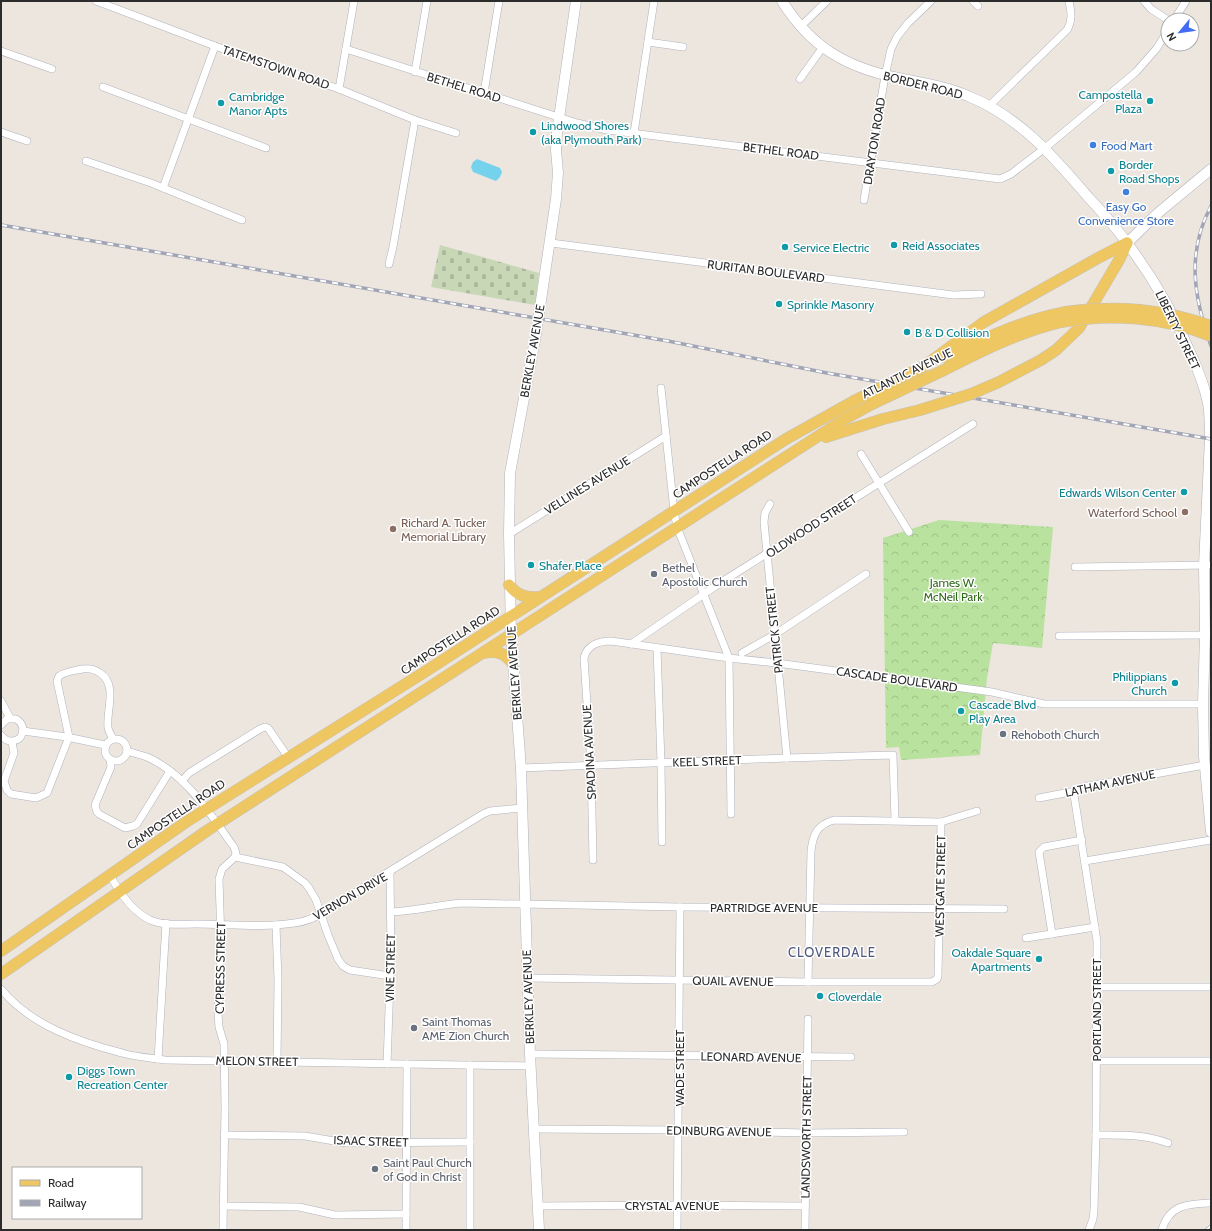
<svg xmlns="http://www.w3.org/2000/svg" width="1212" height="1231" viewBox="0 0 1212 1231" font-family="Cabin,sans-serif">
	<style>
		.forest { fill: url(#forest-crowns) }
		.cemetery { fill: url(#cemetery-stones) }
		.water { fill: #74d2ed }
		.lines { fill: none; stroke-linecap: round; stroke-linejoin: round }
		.street-casing { stroke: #afb2bc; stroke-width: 8 }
		.secondary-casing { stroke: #afb2bc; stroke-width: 11 }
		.primary-casing { stroke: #c4c4c4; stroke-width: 12 }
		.street { stroke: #fff; stroke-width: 7 }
		.secondary { stroke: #fff; stroke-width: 10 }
		.primary { stroke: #eec763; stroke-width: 11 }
		.rail-casing { stroke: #a1a5b6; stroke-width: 3.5 }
		.rail { stroke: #fff; stroke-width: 2; stroke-dasharray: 6; stroke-linecap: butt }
		.primary-bridge-casing { stroke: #c4c4c4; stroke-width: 12; stroke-linecap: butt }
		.primary-bridge { stroke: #eec763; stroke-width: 11 }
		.culture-dot { fill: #0f9aa8; stroke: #fff; stroke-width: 1.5 }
		.shop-dot { fill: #3f7fe0; stroke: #fff; stroke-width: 1.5 }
		.education-dot { fill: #8d6e63; stroke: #fff; stroke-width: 1.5 }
		.worship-dot { fill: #6b7280; stroke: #fff; stroke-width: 1.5 }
		.labels { text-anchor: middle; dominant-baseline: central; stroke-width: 3; stroke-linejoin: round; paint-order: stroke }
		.street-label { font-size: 12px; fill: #2c2c2c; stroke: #fff }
		.culture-label { font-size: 12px; fill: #0d838f; stroke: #fff; text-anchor: start }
		.shop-label { font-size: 12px; fill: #366cbe; stroke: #fff; text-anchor: start }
		.education-label { font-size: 12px; fill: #785e54; stroke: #fff; text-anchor: end }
		.worship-label { font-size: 12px; fill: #5b616d; stroke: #fff; text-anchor: start }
		.park-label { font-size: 12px; fill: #30691c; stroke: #fff }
		.neighbourhood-label { font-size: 13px; letter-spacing: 1px; fill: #4d577c; stroke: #fff }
	</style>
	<defs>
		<pattern id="forest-crowns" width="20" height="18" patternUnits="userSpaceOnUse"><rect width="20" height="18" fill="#b8e29d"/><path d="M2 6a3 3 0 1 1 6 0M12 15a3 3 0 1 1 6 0" fill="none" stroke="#9ec287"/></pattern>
		<pattern id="cemetery-stones" width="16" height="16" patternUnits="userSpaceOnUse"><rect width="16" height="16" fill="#c8d7b6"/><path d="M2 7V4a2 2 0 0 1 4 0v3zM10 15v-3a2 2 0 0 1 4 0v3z" fill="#acb99d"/></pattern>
	</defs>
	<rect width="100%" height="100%" fill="#ede6df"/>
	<!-- forest -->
	<path class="forest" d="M939,520L1053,527L1042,648L993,643L987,678L980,755L901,760L899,747L886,748L883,538Z"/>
	<!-- cemetery -->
	<path class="cemetery" d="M440,245L539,273L535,305L431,287Z"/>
	<!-- water -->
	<path class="water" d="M477,159L500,168L502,172L500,177L496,181L473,172L471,167L473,162Z"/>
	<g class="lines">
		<defs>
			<g id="street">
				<path d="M96,1L215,46L339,89L415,120L456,133"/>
				<path d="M973,1L978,6"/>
				<path d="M1144,1L1151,9L1168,20"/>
				<path d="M1174,20L1186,1"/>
				<path d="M800,27L827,1"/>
				<path d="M648,42L683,47"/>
				<path d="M346,49L577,123L607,130L1000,179L1011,174L1045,148L1136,72L1157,48L1168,30"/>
				<path d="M1,51L52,69"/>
				<path d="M415,72L427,1"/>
				<path d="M800,79L823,47"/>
				<path d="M103,87L266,148"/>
				<path d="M339,89L354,1"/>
				<path d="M484,93L499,1"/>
				<path d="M989,106L1067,30C1073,20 1071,12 1069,1"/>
				<path d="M1,132L27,141"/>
				<path d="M634,133L654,1"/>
				<path d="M86,161L151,183L242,220"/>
				<path d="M163,188L215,46"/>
				<path d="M864,200L885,76L891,49L897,37L908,23L931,1"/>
				<path d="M551,243L953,295L981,294"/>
				<path d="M389,264L393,247L415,120"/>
				<path d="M661,388L674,511L677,527L729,658L731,814"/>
				<path d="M861,454L909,532"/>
				<path d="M770,504L765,513L764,522L787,758"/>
				<path d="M509,534L666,436"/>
				<path d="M1075,567L1211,565"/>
				<path d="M1059,636L1205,635"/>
				<path d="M631,644L720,583L973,424"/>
				<path d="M657,648L661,762L662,842"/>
				<path d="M742,653L774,635L866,574"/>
				<path d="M1,701L10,718"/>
				<path d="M1,725L7,719H16C23,723 25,730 20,738C13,743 6,742 1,735"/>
				<path d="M23,731L67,737L105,745"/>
				<circle cx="116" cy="750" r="11"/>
				<path d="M12,742L14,753L4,781L7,790L11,794L36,798L47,793L69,737L57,681L59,676C66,671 74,671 82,669C89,668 95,669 100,673C118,685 106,710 108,728C109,732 111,735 113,739"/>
				<path d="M127,751C133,753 141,755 147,757C186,774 210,814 234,847L236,853L235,857"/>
				<path d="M110,759L111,767L95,805L97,812L99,814L125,828L133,826L137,824L170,771"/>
				<path d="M521,768L787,758L893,755L895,820"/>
				<path d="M182,781L189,773L260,729L265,727L268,728L288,757"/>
				<path d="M1075,791L1074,795L1097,941L1096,1135L1094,1210L1093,1219L1089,1230"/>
				<path d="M1039,798L1075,791L1080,788L1088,786L1205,765"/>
				<path d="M235,857L283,867L305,883L309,888L316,900L328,935L338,959L343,966L350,970L390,976"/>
				<path d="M593,860L591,765L584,658C587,645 599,641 611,641L729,658L777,663L992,692L1044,704H1203"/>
				<path d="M1085,861L1211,840"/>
				<path d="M110,875C119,892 132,911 150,920C164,926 181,924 196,924C228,924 262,928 294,923C304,922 312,919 320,914L483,814L490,811L522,808"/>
				<path d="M391,912C415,911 438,905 462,903L680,907L1004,909"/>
				<path d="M276,925L278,980L277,1062"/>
				<path d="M1052,934L1039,852L1044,847L1082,840"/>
				<path d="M1026,938L1095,927"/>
				<path d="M528,978L808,982H932L937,979L938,976L941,822"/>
				<path d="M808,982L811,851C813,834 817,825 834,820L941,822L977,811"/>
				<path d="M1096,987H1211"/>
				<path d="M1,989C30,1025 79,1042 122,1053C136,1057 151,1058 165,1060L531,1066"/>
				<path d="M530,1054L851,1057"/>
				<path d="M158,1059L166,923"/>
				<path d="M1097,1061H1211"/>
				<path d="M387,1064L391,954L390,872"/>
				<path d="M534,1129L679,1130L807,1133L904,1132"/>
				<path d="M224,1135L305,1136L346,1143L470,1142"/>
				<path d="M1096,1135C1121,1135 1145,1134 1168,1143"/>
				<path d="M223,1206L299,1207L335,1215L406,1214"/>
				<path d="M538,1206L677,1205L805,1206"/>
				<path d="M223,1230L225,1107L224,1044L219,1027L218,1014L221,941L219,879L222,869L235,857"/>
				<path d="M406,1230L407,1064"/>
				<path d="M470,1230V1065"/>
				<path d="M677,1230L680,907"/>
				<path d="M805,1230L808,1019"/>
				<path d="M1162,1230C1169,1204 1189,1204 1211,1203"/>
			</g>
			<g id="secondary">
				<path d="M782,1C811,47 845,67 898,78C922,83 945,86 968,96C1020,117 1053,156 1089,198C1102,212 1116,227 1127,243C1152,276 1173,312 1189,350C1197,367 1204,384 1208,403C1210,415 1210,427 1210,439L1204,565L1205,635L1203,704L1204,756L1211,832"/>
				<path d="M1127,243L1158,213L1211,169"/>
				<path d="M539,1230L530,1054L521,769L511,634L509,534L510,473L536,334L556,199L558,173L556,150L557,132L576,1"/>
			</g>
			<g id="primary">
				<path d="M945,357C986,338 1020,321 1066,312"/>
				<path d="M923,367L984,322L1098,258L1127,243"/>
				<path d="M944,370C983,350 1017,333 1061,322"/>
				<path d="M999,382L1041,360L1056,350L1079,328L1119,260L1127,243"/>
				<path d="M826,437L883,419L920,410"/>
				<path d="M509,585C518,596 526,598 539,597"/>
				<path d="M483,653C497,650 505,653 513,664"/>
				<path d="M1,951L186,822L423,673L786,439L854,401"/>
				<path d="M1,974L208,830L806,444L843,420L872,404"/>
			</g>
		</defs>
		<!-- street casing -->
		<use href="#street" class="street-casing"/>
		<!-- secondary casing -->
		<use href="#secondary" class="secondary-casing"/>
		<!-- primary casing -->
		<use href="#primary" class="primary-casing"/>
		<!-- street -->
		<use href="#street" class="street"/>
		<!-- secondary -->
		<use href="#secondary" class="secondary"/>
		<!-- primary -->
		<use href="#primary" class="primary"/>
		<defs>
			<g id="rail">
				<path d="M1211,206C1186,253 1194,298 1211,346"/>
				<path d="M1,225L668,341L827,373L1211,439"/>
				<path d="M1206,1230L1211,1226"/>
			</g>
		</defs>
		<!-- rail casing -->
		<use href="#rail" class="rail-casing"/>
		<!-- rail -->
		<use href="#rail" class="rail"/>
		<defs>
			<g id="primary-bridge">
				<path d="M1066,312C1117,305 1162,309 1211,326"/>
				<path d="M1061,322C1110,313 1165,317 1211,336"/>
				<path d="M854,401L923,367"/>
				<path d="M872,404L944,370"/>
				<path d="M920,410L971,394L999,382"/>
			</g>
		</defs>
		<!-- primary-bridge casing -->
		<use href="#primary-bridge" class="primary-bridge-casing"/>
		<!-- primary-bridge -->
		<use href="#primary-bridge" class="primary-bridge"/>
	</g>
	<!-- markers -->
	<g class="culture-dot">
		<circle cx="1150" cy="101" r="4"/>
		<circle cx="221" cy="103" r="4"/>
		<circle cx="533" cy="132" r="4"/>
		<circle cx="1111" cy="171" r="4"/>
		<circle cx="894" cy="245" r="4"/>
		<circle cx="785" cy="247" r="4"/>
		<circle cx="779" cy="304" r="4"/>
		<circle cx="907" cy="332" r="4"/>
		<circle cx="1184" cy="492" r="4"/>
		<circle cx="531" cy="565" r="4"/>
		<circle cx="1175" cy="683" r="4"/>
		<circle cx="961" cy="711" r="4"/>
		<circle cx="1039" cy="959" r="4"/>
		<circle cx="820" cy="996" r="4"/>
		<circle cx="69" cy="1077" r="4"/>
	</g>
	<g class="shop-dot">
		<circle cx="1093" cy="145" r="4"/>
		<circle cx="1126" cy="192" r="4"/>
	</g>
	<g class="education-dot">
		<circle cx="1185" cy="512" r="4"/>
		<circle cx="393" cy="529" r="4"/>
	</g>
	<g class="worship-dot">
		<circle cx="654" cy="574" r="4"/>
		<circle cx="1003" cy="734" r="4"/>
		<circle cx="414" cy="1028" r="4"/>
		<circle cx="375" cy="1169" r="4"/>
	</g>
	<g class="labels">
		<!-- street labels -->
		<g class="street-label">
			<text transform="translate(276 67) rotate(19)">TATEMSTOWN ROAD</text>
			<text transform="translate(923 85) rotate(14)">BORDER ROAD</text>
			<text transform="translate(464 87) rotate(17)">BETHEL ROAD</text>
			<text transform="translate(874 141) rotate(-81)">DRAYTON ROAD</text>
			<text transform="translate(781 151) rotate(7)">BETHEL ROAD</text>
			<text transform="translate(766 271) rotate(7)">RURITAN BOULEVARD</text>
			<text transform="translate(1178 330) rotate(64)">LIBERTY STREET</text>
			<text transform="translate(532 351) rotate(-80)">BERKLEY AVENUE</text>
			<text transform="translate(907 373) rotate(-26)">ATLANTIC AVENUE</text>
			<text transform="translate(722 464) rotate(-33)">CAMPOSTELLA ROAD</text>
			<text transform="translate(587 485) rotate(-32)">VELLINES AVENUE</text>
			<text transform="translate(811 526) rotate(-33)">OLDWOOD STREET</text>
			<text transform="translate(774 630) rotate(-96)">PATRICK STREET</text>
			<text transform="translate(450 640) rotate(-33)">CAMPOSTELLA ROAD</text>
			<text transform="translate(514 673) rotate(-94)">BERKLEY AVENUE</text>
			<text transform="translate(897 679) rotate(8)">CASCADE BOULEVARD</text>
			<text transform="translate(589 752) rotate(-93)">SPADINA AVENUE</text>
			<text transform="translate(707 761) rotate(-2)">KEEL STREET</text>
			<text transform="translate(1110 783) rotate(-12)">LATHAM AVENUE</text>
			<text transform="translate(176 814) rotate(-34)">CAMPOSTELLA ROAD</text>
			<text transform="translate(940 886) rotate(-89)">WESTGATE STREET</text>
			<text transform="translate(350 896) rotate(-30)">VERNON DRIVE</text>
			<text x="764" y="907">PARTRIDGE AVENUE</text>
			<text transform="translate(220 968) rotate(-89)">CYPRESS STREET</text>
			<text transform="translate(390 968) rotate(-89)">VINE STREET</text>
			<text transform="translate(733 981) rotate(1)">QUAIL AVENUE</text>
			<text transform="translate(528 997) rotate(-92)">BERKLEY AVENUE</text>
			<text transform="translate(1096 1010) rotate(-90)">PORTLAND STREET</text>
			<text transform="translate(751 1057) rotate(1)">LEONARD AVENUE</text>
			<text transform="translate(257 1061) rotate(1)">MELON STREET</text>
			<text transform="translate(679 1068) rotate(-90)">WADE STREET</text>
			<text transform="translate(719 1131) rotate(1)">EDINBURG AVENUE</text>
			<text transform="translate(806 1137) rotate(-89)">LANDSWORTH STREET</text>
			<text transform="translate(371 1141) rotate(2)">ISAAC STREET</text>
			<text x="672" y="1205">CRYSTAL AVENUE</text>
		</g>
		<!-- culture labels -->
		<g class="culture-label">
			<text x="1142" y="94" text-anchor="end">Campostella<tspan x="1142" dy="14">Plaza</tspan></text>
			<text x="229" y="96">Cambridge<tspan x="229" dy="14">Manor Apts</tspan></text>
			<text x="541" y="125">Lindwood Shores<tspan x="541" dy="14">(aka Plymouth Park)</tspan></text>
			<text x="1119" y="164">Border<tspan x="1119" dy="14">Road Shops</tspan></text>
			<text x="902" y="245">Reid Associates</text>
			<text x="793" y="247">Service Electric</text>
			<text x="787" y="304">Sprinkle Masonry</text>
			<text x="915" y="332">B &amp; D Collision</text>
			<text x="1176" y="492" text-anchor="end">Edwards Wilson Center</text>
			<text x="539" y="565">Shafer Place</text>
			<text x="1167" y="676" text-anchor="end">Philippians<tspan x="1167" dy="14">Church</tspan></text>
			<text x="969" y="704">Cascade Blvd<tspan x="969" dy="14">Play Area</tspan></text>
			<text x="1031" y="952" text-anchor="end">Oakdale Square<tspan x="1031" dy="14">Apartments</tspan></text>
			<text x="828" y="996">Cloverdale</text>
			<text x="77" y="1070">Diggs Town<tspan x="77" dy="14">Recreation Center</tspan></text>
		</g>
		<!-- shop labels -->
		<g class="shop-label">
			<text x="1101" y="145">Food Mart</text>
			<text x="1126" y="206" text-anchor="middle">Easy Go<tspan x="1126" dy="14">Convenience Store</tspan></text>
		</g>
		<!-- education labels -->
		<g class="education-label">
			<text x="1177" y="512">Waterford School</text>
			<text x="401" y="522" text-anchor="start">Richard A. Tucker<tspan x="401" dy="14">Memorial Library</tspan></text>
		</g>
		<!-- worship labels -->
		<g class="worship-label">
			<text x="662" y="567">Bethel<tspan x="662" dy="14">Apostolic Church</tspan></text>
			<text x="1011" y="734">Rehoboth Church</text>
			<text x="422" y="1021">Saint Thomas<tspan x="422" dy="14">AME Zion Church</tspan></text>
			<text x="383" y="1162">Saint Paul Church<tspan x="383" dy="14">of God in Christ</tspan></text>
		</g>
		<!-- park labels -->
		<g class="park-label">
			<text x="953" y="582">James W.<tspan x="953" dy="14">McNeil Park</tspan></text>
		</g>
		<!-- neighbourhood labels -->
		<g class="neighbourhood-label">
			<text x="832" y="952">CLOVERDALE</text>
		</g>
	</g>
	<!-- border -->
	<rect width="1212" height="1231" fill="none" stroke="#2c2c2c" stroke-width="4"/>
	<!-- legend -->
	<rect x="12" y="1167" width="130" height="52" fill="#ffffff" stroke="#ababab"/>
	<rect x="20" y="1180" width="20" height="6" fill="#eec763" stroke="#ababab"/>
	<text x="48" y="1187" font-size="12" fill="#2c2c2c">Road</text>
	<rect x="20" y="1200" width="20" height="6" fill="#a1a5b6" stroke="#ababab"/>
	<text x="48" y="1207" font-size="12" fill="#2c2c2c">Railway</text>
	<!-- north arrow -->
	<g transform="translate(1180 32) rotate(241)"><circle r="19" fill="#ffffff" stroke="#ababab"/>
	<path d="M0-3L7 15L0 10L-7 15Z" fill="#436cf6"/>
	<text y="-6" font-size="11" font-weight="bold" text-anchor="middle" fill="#2c2c2c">N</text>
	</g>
</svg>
